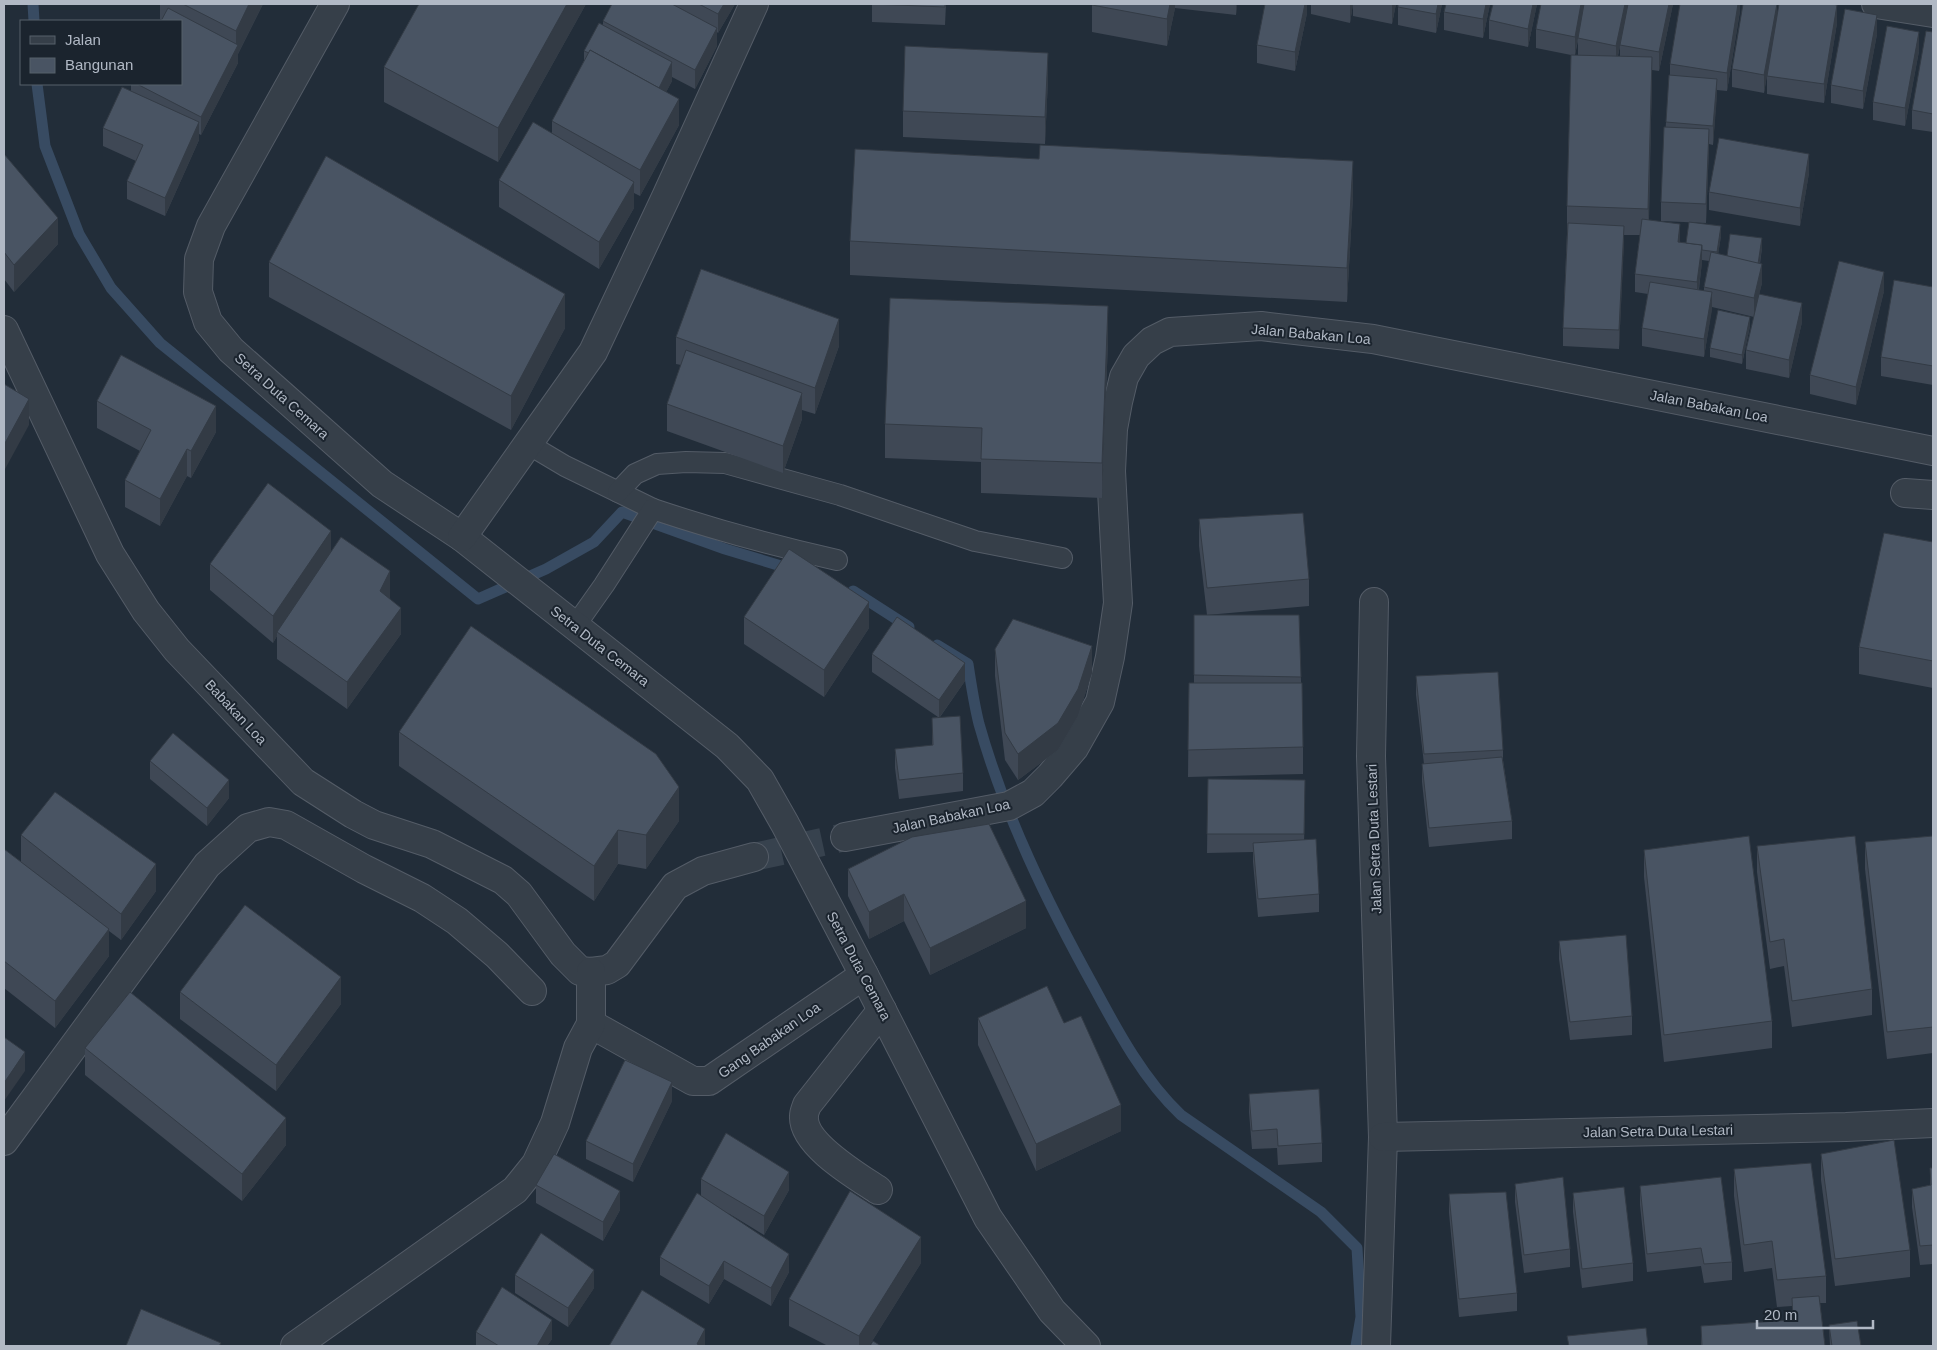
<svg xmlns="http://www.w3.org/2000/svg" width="1937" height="1350" viewBox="0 0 1937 1350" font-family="Helvetica,sans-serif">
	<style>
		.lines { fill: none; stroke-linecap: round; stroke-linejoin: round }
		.stream { stroke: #384b62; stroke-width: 11 }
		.street-tunnel { stroke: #37424e; stroke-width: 28; stroke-dasharray: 28 14; stroke-linecap: butt }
		.lane-casing { stroke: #545c67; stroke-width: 22 }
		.street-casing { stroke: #545c67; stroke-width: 30 }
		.lane { stroke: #363f49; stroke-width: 20 }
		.street { stroke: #363f49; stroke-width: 28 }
		.wall { fill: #3f4855; fill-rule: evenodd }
		.shaded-wall { fill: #333b45 }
		.building { fill: #495463; stroke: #333b45 }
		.labels { text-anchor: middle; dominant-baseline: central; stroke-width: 4; stroke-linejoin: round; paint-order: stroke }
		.street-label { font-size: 14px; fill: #b1b9c5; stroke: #1b242e }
	</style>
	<rect width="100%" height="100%" fill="#222d39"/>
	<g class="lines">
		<!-- stream -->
		<g class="stream">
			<path d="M33,4L34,21"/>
			<path d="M37,84L45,146L79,234L111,288L160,343L478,599L546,569L594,542L622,512L725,549L791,569"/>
			<path d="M853,591L909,627"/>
			<path d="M937,645L968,664C971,684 974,704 979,724C1005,816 1048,904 1094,987C1118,1032 1144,1080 1181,1115L1321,1212L1357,1248L1361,1317L1356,1346"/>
		</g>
		<!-- street-tunnel -->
		<path class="street-tunnel" d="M754,857L845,837"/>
		<defs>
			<g id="lane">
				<path d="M528,444L565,466L653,509"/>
				<path d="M618,492L635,474L657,464L686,462L725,463L840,495L975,541L1062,558"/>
				<path d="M575,626L604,585L653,509C713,529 774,546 837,560"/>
			</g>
			<g id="street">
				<path d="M335,4L211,226L199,259L198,292L208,322L231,350L382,484L462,537L575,626L727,746L760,780L785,824L864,975L988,1218L1052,1311L1086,1346"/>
				<path d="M1876,4L1933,13"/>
				<path d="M4,330L110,554L146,611L177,650L303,782L353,814L374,825L432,844L503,880L519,894L563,954L580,971L591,972L607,970L617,964L675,886L703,871L754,857"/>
				<path d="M1905,493L1933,495"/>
				<path d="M462,537L593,352L666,197L754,4"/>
				<path d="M1374,602L1371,756L1383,1137L1376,1346"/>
				<path d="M845,837L1009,806L1033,793L1050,776L1074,748L1100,702L1110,657L1118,603L1111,471L1113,429L1118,402L1124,377L1136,356L1152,341L1170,332L1261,326L1373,339L1933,451"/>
				<path d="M591,1024L693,1081H709L864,975"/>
				<path d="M1383,1137L1846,1127L1933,1123"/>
				<path d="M4,1141L207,865L248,828L269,822L286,825L364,869L422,898L457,921L497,955L532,991"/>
				<path d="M878,1190C857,1176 802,1144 804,1116C804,1112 806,1108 807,1105L882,1010"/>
				<path d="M295,1346L515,1190L536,1164L555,1123L578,1048L591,1024V972"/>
			</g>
		</defs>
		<!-- lane casing -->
		<use href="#lane" class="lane-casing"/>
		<!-- street casing -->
		<use href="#street" class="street-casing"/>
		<!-- lane -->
		<use href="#lane" class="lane"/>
		<!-- street -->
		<use href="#street" class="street"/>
	</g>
	<!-- wall -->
	<g class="wall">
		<path d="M160,4H263L238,54V63L201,135L199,134V140L165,216L127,199V181L136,161L103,146V128L131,91V84H181L162,20L160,19Z"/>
		<path d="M419,4H586L498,162L384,102V67Z"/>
		<path d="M612,4H735L718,33L717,32V46L695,89L672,77V81L666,92L679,125L640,196L634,193V208L599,269L499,207V180L552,133V121L584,61V51L603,25V21Z"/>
		<path d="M872,4H946L945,25L872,22Z"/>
		<path d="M1092,4H1237L1236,15L1175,8L1167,46L1092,32Z"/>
		<path d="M1307,4V13L1295,71L1257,63V45Z"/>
		<path d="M1311,4H1396L1392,24L1353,16V4L1350,23L1311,14Z"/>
		<path d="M1398,4H1442L1436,33L1398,25Z"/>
		<path d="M1490,4L1483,38L1444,30V12Z"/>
		<path d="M1537,4L1528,47L1489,39V20Z"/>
		<path d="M1541,4H1673L1659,71L1652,70L1649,220L1680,242L1686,243L1721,236L1718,254L1727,256L1762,248L1760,264L1762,283L1759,294L1802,322L1789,378L1746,369V350L1754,317L1712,307L1704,357L1642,346V328L1648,294L1635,292V274L1640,235H1624L1619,349L1563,346V328L1567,233V206L1571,55L1536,48V29ZM1578,41V55H1575ZM1620,46V56H1618ZM1702,260L1709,261L1704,287V291L1699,290Z"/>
		<path d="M1740,4V11L1727,91L1717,90L1713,145L1709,144L1706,223L1661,221V202L1666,122L1670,75V64Z"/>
		<path d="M1777,4V14L1837,23L1824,103L1767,94V76L1769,63L1764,93L1732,87V69Z"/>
		<path d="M1933,32V132L1912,129V110Z"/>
		<path d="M1877,34L1863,109L1831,103V85Z"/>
		<path d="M1919,51L1905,126L1873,120V102Z"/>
		<path d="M1048,79L1045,144L903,137V111Z"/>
		<path d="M4,154L58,244L14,292L4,279Z"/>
		<path d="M1809,173L1800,226L1709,210V192Z"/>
		<path d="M1353,196L1347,302L850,275V241Z"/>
		<path d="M269,262L565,328L511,430L269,297Z"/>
		<path d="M1933,287V385L1881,376V357Z"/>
		<path d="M1884,291L1856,405L1810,394V375Z"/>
		<path d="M1750,326L1742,364L1710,357V348Z"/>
		<path d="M676,337L839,346L815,414L802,410V419L783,473L667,431V404L681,365L676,364Z"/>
		<path d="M1108,341L1102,498L981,493V462L885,458V424Z"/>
		<path d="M97,401L216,432L191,478L187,476L160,526L125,507V480L140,451L97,428Z"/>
		<path d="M1199,519L1309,579V606L1207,615L1199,546Z"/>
		<path d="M1933,542V688L1859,674V647Z"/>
		<path d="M331,552L390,598L401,634L347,709L277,659V636L273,643L210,590V564Z"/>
		<path d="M1194,615H1299L1303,747V774L1188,777L1189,683H1194Z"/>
		<path d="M744,617L869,628L824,697L744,644Z"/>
		<path d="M995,649L1092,673L1078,716L1058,750L1018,780L1005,760L995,676Z"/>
		<path d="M872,654L965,681L940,717L963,773V791L899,799L895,768V749L932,746V718L938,717L872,672Z"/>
		<path d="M1416,676L1503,750V760L1512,821V839L1429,847L1422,782V764H1424L1416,695Z"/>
		<path d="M399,732L679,821L646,869L618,864L594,901L399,766Z"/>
		<path d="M150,761L229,798L207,826L150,779Z"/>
		<path d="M1208,779L1305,799L1304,840L1319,894V912L1258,917L1253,862V852L1207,853Z"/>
		<path d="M21,835L156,891L121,940L109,931V956L55,1028L4,988V849L21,862Z"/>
		<path d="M1933,836V1053L1887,1059L1865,869V842Z"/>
		<path d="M1757,846L1872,989V1015L1792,1027L1784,966L1770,969L1757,872Z"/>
		<path d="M1644,850L1772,1021V1048L1664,1062L1644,877Z"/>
		<path d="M848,869L1026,928L930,975L904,921L869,939L848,896Z"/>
		<path d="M1559,941L1632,1016V1035L1570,1040L1559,959Z"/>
		<path d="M180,992L341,1004L276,1091L180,1019Z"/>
		<path d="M978,1018L1064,1023L1121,1131L1036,1171L978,1045Z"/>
		<path d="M85,1048L286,1145L242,1201L85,1075Z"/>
		<path d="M1249,1094L1322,1143V1162L1278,1165L1277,1148L1252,1149L1249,1112Z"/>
		<path d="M672,1101L633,1182L586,1159V1141Z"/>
		<path d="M1821,1154L1910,1250V1277L1835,1286L1821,1180Z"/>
		<path d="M1930,1168H1933V1264L1920,1265L1912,1207V1189L1930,1185Z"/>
		<path d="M1734,1169L1826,1276V1303H1820L1825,1346H1701V1326L1792,1320V1306L1777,1307L1772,1268L1744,1272L1734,1196Z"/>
		<path d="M701,1179L789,1190L764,1235L728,1213L789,1272L771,1306L724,1279L709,1304L660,1275V1257L701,1196Z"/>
		<path d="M1515,1184L1570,1249V1267L1524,1273L1515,1202Z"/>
		<path d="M536,1185L620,1210L603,1241L536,1203Z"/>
		<path d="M1640,1186L1732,1262V1280L1704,1283L1701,1266L1647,1272L1640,1205Z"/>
		<path d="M1573,1193L1633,1263V1281L1582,1288L1573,1212Z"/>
		<path d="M1449,1194L1517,1293V1311L1459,1317L1449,1213Z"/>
		<path d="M921,1263L869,1346H828L789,1326V1299Z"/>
		<path d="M515,1275L594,1288L568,1327L515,1293Z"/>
		<path d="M1829,1325L1861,1346H1830Z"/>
		<path d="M476,1332L552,1339L547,1346H476Z"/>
	</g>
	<!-- shaded-wall -->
	<g class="shaded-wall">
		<path d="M249,4H263L238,54V63L201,135V117L236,49V31Z"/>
		<path d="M567,4H586L498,162V128Z"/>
		<path d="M724,4H735L718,33V14Z"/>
		<path d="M1170,4H1175V8L1167,46V19Z"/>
		<path d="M1236,4H1237L1236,15Z"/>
		<path d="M1305,4H1307V13L1295,71V52Z"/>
		<path d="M1350,4H1353L1350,23Z"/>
		<path d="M1393,4H1396L1392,24V5Z"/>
		<path d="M1438,4H1442L1436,33V14Z"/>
		<path d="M1486,4H1490L1483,38V19Z"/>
		<path d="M1533,4H1537L1528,47V29Z"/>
		<path d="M1581,4H1585L1578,38L1575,55V37Z"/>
		<path d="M1625,4H1629L1616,64V46Z"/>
		<path d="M1669,4H1673L1659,71V52Z"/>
		<path d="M1738,4H1740V11L1727,91V73Z"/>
		<path d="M1777,4V18L1764,93V75Z"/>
		<path d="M1837,5V23L1824,103V84Z"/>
		<path d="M1877,15V34L1863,109V91Z"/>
		<path d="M717,28V46L695,89V70Z"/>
		<path d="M1919,32V51L1905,126V108Z"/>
		<path d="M1048,53V79L1045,144V117Z"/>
		<path d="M1652,57V83L1648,236V209Z"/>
		<path d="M672,62V81L658,108V90Z"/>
		<path d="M1717,79V97L1713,145V126Z"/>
		<path d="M679,99V125L640,196V170Z"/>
		<path d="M199,122V140L165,216V198Z"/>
		<path d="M1709,129V148L1706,223V204Z"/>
		<path d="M1809,154V173L1800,226V208Z"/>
		<path d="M1353,161V196L1347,302V268Z"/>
		<path d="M634,182V208L599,269V242Z"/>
		<path d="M58,218V244L14,292V265Z"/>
		<path d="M1680,224V243L1678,242Z"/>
		<path d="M1624,226V244L1619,349V330Z"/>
		<path d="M1721,226V236L1717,262V252Z"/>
		<path d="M1762,238V248L1758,273V264Z"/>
		<path d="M1702,245V264L1697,300V282Z"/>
		<path d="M1762,264V283L1754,317V298Z"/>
		<path d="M1884,272V291L1856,405V387Z"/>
		<path d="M1712,292V310L1704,357V339Z"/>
		<path d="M565,294V328L511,430V396Z"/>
		<path d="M1802,303V322L1789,378V360Z"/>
		<path d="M1108,306V341L1102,498V463Z"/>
		<path d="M1750,317V326L1742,364V355Z"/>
		<path d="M839,319V346L815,414V388Z"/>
		<path d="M802,393V419L783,473V446Z"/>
		<path d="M29,399V425L4,471V445Z"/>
		<path d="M216,406V432L191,478V451Z"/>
		<path d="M187,449V476L160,526V499Z"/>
		<path d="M331,531V558L277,632V636L273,643V616Z"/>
		<path d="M390,571V598L380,617V591Z"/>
		<path d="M869,602V628L824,697V670Z"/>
		<path d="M401,608V634L347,709V682Z"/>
		<path d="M1092,646V673L1078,716L1058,750L1018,780V754Z"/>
		<path d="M965,663V681L939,718V700Z"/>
		<path d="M229,780V798L207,826V808Z"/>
		<path d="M1305,780V799L1304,852V834Z"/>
		<path d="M679,787V821L646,869V835Z"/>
		<path d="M618,830V864L594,901V866Z"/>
		<path d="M156,864V891L121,940V914Z"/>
		<path d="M904,894V921L869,939V912Z"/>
		<path d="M1026,901V928L930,975V948Z"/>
		<path d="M109,929V956L55,1028V1001Z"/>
		<path d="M341,977V1004L276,1091V1065Z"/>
		<path d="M25,1052V1071L4,1101V1083Z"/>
		<path d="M672,1082V1101L633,1182V1164Z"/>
		<path d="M1121,1105V1131L1036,1171V1144Z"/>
		<path d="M286,1118V1145L242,1201V1174Z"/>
		<path d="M789,1172V1190L764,1235V1216Z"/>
		<path d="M620,1191V1210L603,1241V1222Z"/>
		<path d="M921,1237V1263L869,1346H859V1336Z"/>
		<path d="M789,1254V1272L771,1306V1288Z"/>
		<path d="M724,1261V1279L709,1304V1286Z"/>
		<path d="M594,1270V1288L568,1327V1308Z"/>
		<path d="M552,1320V1339L547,1346H537Z"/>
		<path d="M705,1329V1346H697V1344Z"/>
	</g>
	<!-- building -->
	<g class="building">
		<path d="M183,4H249L236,31Z"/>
		<path d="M419,4H567L498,128L384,67Z"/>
		<path d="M612,4H672L717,28L695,70L603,21Z"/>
		<path d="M699,4H724L718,14Z"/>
		<path d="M872,4H945V7Z"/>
		<path d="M1092,4H1170L1167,19L1092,5Z"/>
		<path d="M1265,4H1305L1295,52L1257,45Z"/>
		<path d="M1398,4H1438L1436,14L1398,7Z"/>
		<path d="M1446,4H1486L1483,19L1444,12Z"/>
		<path d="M1493,4H1533L1528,29L1489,20Z"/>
		<path d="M1541,4H1581L1575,37L1536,29Z"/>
		<path d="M1584,4H1625L1616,46L1578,38Z"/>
		<path d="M1628,4H1669L1659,52L1620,45Z"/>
		<path d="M1680,4H1738L1727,73L1670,64Z"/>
		<path d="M1743,4H1777L1764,75L1732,69Z"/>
		<path d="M1779,4H1832L1837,5L1824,84L1767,76Z"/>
		<path d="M168,8L238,45L201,117L137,84H181V21H161Z"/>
		<path d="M1845,9L1877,15L1863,91L1831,85Z"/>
		<path d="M599,23L672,62L659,88L590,50L589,53L584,51Z"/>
		<path d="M1887,26L1919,32L1905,108L1873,102Z"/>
		<path d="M1926,31L1933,32V114L1912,110Z"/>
		<path d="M905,46L1048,53L1045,117L903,111Z"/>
		<path d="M590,50L679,99L640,170L552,121Z"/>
		<path d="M1571,55L1652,57L1648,209L1567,206Z"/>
		<path d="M1669,75L1717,79L1713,126L1666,122Z"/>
		<path d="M122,87L199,122L165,198L127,181L143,145L103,128Z"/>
		<path d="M533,122L634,182L599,242L499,180Z"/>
		<path d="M1664,127L1709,129L1706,204L1661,202Z"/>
		<path d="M1719,138L1809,154L1800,208L1709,192Z"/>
		<path d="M1040,145L1353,161L1347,268L850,241L855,149L1039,159Z"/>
		<path d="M4,154L58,218L14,265L4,252Z"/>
		<path d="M326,156L565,294L511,396L269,262Z"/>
		<path d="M1642,219L1680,224L1678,242L1702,245L1697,282L1635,274Z"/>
		<path d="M1689,222L1721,226L1717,252L1702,250V245L1686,243Z"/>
		<path d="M1568,223L1624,226L1619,330L1563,328Z"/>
		<path d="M1730,234L1762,238L1758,264L1727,256Z"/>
		<path d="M1711,252L1762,264L1754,298L1704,287Z"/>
		<path d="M1839,261L1884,272L1856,387L1810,375Z"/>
		<path d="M701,269L839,319L815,388L676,337Z"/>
		<path d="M1894,280L1933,287V366L1881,357Z"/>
		<path d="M1650,282L1712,292L1704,339L1642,328Z"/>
		<path d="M1759,294L1802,303L1789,360L1746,350Z"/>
		<path d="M890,298L1108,306L1102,463L981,459L982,428L885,424Z"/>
		<path d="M1718,310L1750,317L1742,355L1710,348Z"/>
		<path d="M686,350L802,393L783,446L667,404Z"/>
		<path d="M121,355L216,406L191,451L187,449L160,499L125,480L151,430L97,401Z"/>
		<path d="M4,384L29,399L4,445Z"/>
		<path d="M268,483L331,531L273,616L210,564Z"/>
		<path d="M1303,513L1309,579L1207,588L1199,519Z"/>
		<path d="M1884,533L1933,542V661L1859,647Z"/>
		<path d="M341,537L390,571L380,591L401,608L347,682L277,632Z"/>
		<path d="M789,549L869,602L824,670L744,617Z"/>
		<path d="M1194,615H1299L1301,677L1194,675Z"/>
		<path d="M897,617L965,663L939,700L872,654Z"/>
		<path d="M1013,619L1092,646L1078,689L1058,723L1018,754L1005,733L995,649Z"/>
		<path d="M471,626L656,754L679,787L646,835L618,830L594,866L399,732Z"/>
		<path d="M1498,672L1503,750L1424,754L1416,676Z"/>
		<path d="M1189,683H1302L1303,747L1188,750Z"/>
		<path d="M960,716L963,773L899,780L895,749L933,745L932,718Z"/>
		<path d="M173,733L229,780L207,808L150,761Z"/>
		<path d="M1502,757L1512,821L1429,828L1422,764Z"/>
		<path d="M1208,779L1305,780L1304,834H1207Z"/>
		<path d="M55,792L156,864L121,914L21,835Z"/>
		<path d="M989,824L1026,901L930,948L904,894L869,912L848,869L912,837Z"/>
		<path d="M1749,836L1772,1021L1664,1035L1644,850Z"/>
		<path d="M1855,836L1872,989L1792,1001L1784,939L1770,942L1757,846Z"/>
		<path d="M1933,836V1027L1887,1032L1865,842Z"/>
		<path d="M1316,839L1319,894L1258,899L1253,843Z"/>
		<path d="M4,849L109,929L55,1001L4,961Z"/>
		<path d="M245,905L341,977L276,1065L180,992Z"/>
		<path d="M1626,935L1632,1016L1570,1022L1559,941Z"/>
		<path d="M1047,986L1064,1023L1081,1016L1121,1105L1036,1144L978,1018Z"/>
		<path d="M130,992L286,1118L242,1174L85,1048Z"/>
		<path d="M4,1037L25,1052L4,1083Z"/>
		<path d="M625,1060L672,1082L633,1164L586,1141Z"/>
		<path d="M1319,1089L1322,1143L1278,1146L1277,1129L1252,1131L1249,1094Z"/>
		<path d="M726,1133L789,1172L764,1216L701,1179Z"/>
		<path d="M1894,1140L1910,1250L1835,1259L1821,1154Z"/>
		<path d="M554,1154L620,1191L603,1222L536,1185Z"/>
		<path d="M1811,1163L1826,1276L1777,1280L1772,1241L1744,1245L1734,1169Z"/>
		<path d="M1930,1168H1933V1245L1920,1246L1912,1189L1931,1185Z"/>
		<path d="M1563,1177L1570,1249L1524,1255L1515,1184Z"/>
		<path d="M1721,1177L1732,1262L1704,1264L1701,1248L1647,1254L1640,1186Z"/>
		<path d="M1624,1187L1633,1263L1582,1269L1573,1193Z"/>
		<path d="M850,1191L921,1237L859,1336L789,1299Z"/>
		<path d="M1506,1192L1517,1293L1459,1299L1449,1194Z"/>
		<path d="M697,1193L789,1254L771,1288L724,1261L709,1286L660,1257Z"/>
		<path d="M541,1233L594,1270L568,1308L515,1275Z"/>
		<path d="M502,1287L552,1320L537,1346H499L476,1332Z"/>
		<path d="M642,1290L705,1329L697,1344L702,1346H609Z"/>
		<path d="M1819,1296L1825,1346H1702L1701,1326L1793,1320L1792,1298Z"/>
		<path d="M141,1309L221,1343L219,1346H126Z"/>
		<path d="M1857,1321L1861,1346H1832L1829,1325Z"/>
		<path d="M1646,1328L1648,1346H1569L1567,1336Z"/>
		<path d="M873,1341L881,1346H870Z"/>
	</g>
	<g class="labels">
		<!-- street labels -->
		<g class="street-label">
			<text transform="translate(1311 334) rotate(5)">Jalan Babakan Loa</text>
			<text transform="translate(282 396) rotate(42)">Setra Duta Cemara</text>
			<text transform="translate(1709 406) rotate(11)">Jalan Babakan Loa</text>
			<text transform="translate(600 646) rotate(38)">Setra Duta Cemara</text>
			<text transform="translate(236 712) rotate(47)">Babakan Loa</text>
			<text transform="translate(951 816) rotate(-12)">Jalan Babakan Loa</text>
			<text transform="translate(1374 839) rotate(-92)">Jalan Setra Duta Lestari</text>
			<text transform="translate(859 966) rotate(62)">Setra Duta Cemara</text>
			<text transform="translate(769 1040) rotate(-35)">Gang Babakan Loa</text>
			<text transform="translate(1658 1131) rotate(-1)">Jalan Setra Duta Lestari</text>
		</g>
	</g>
	<!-- border -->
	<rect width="1937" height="1350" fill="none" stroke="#b1b9c5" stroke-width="10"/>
	<!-- legend -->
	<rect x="20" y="20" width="162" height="65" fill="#1b242e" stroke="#57606a"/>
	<rect x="30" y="36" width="25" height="8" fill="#363f49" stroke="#57606a"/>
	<text x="65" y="45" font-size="15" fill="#b1b9c5">Jalan</text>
	<rect x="30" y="58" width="25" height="15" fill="#495463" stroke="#57606a"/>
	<text x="65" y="70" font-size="15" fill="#b1b9c5">Bangunan</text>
	<!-- scale -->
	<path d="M1757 1320v8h116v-8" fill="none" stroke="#b1b9c5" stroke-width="2.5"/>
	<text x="1764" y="1320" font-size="15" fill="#b1b9c5" stroke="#1b242e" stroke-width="4" paint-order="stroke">20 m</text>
</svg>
